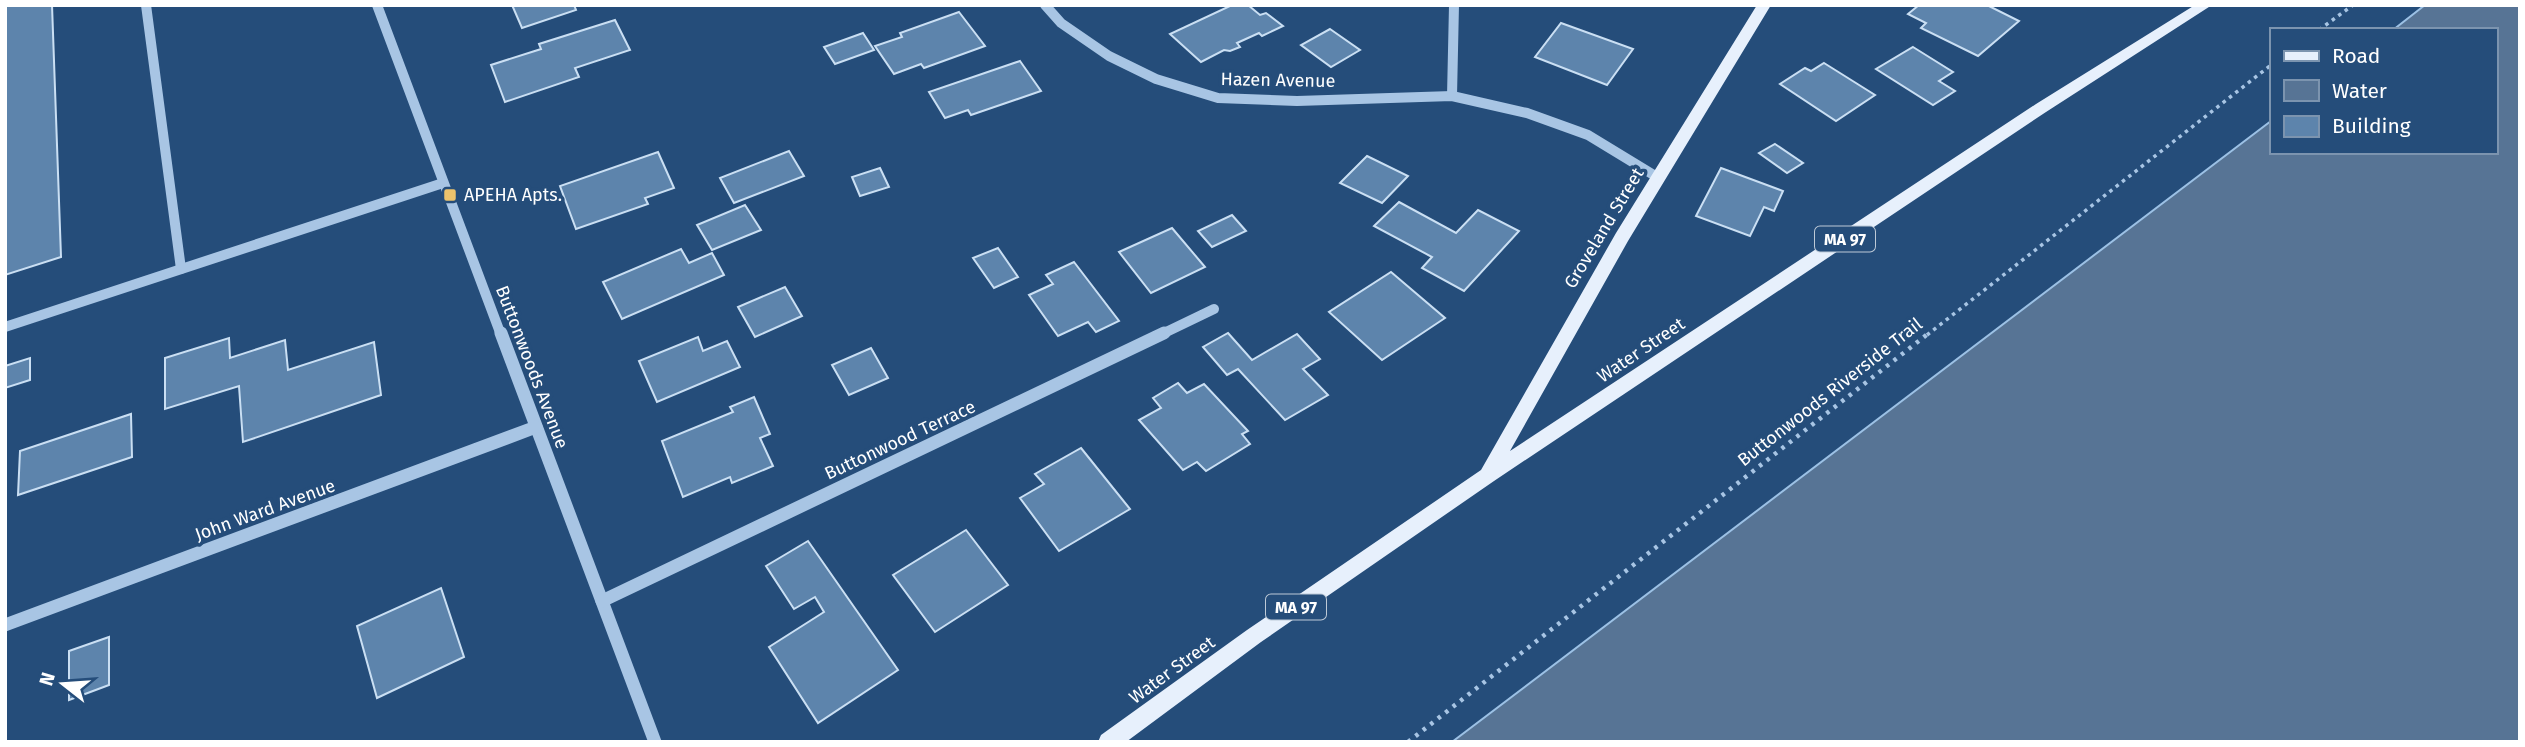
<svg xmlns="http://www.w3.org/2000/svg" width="2525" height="747" viewBox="0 0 2525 747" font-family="'Fira Sans',sans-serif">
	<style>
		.water { fill: #577495; stroke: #9cc1e5; stroke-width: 2 }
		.building { fill: #5d84ac; stroke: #cadff3; stroke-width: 2 }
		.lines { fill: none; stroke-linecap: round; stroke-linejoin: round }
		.path-far1 { stroke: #a8c5e4; stroke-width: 3.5; stroke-dasharray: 3.5 4.5; stroke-linecap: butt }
		.path { stroke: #a8c5e4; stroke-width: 4.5; stroke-dasharray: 3.5 6; stroke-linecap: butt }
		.minor-far1 { stroke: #a8c5e4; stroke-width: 10 }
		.minor { stroke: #a8c5e4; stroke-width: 13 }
		.major { fill: #e7f0fc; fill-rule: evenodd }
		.poi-dot { fill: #edc36c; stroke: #254d7a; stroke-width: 2.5 }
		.labels { text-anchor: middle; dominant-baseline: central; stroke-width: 7; stroke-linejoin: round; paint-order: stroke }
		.shield { fill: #254d7a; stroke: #becad7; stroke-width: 2 }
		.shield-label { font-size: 16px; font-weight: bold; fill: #fff }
		.street-label { font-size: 18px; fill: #fff; stroke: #254d7a }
		.poi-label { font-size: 18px; fill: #fff; stroke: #254d7a; text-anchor: start }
	</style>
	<rect width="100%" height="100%" fill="#254d7a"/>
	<!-- water -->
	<path class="water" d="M2425,5H2520V742H1452L2271,121V152H2495V30H2393Z"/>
	<!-- building -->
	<g class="building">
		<path d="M5,5H52L61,257L5,275Z"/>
		<path d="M512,5H574L576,10L522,28Z"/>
		<path d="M1232,5H1248L1260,15L1266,13L1283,26L1262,36L1259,33L1237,43L1240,47L1230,51L1224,50L1201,62L1170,34Z"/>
		<path d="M1919,5H1987L2019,21L1978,56L1921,28L1926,23L1908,14Z"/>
		<path d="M959,12L985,46L924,68L921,64L894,74L875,46L902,37L900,33Z"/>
		<path d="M615,20L630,50L575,68L579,77L505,102L491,65L541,49L539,44Z"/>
		<path d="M1561,23L1633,49L1607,85L1535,57Z"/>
		<path d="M1330,29L1360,50L1331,67L1301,45Z"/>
		<path d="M863,33L874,50L835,64L824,47Z"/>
		<path d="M1913,47L1953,72L1939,81L1955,91L1933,105L1876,69Z"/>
		<path d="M1020,61L1041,91L971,115L968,110L945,118L929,92Z"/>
		<path d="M1824,63L1875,95L1836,121L1780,84L1805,68L1811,71Z"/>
		<path d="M1775,144L1803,163L1787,173L1759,153Z"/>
		<path d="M789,151L804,176L734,203L720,178Z"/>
		<path d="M658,152L674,188L645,198L648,204L576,229L560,186Z"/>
		<path d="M1367,156L1408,176L1382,203L1340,183Z"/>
		<path d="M880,168L889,187L860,196L852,177Z"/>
		<path d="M1721,168L1783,191L1774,211L1764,207L1750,236L1696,216Z"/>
		<path d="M1399,202L1456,233L1478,210L1519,231L1464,291L1422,268L1432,257L1374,226Z"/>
		<path d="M745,205L761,230L712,250L697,225Z"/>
		<path d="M1232,215L1246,231L1212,247L1198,231Z"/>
		<path d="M1172,228L1205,267L1151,293L1119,252Z"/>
		<path d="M998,248L1018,277L994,288L973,258Z"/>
		<path d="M681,249L689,263L712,253L724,275L622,319L603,282Z"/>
		<path d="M1074,262L1119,321L1096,332L1088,322L1058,336L1029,295L1053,284L1046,275Z"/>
		<path d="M1391,272L1445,318L1382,360L1329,312Z"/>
		<path d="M785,287L802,316L755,337L738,307Z"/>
		<path d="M1228,333L1252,360L1297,334L1320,359L1303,369L1328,395L1285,420L1238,369L1227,375L1203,347Z"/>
		<path d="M698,337L703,351L727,341L740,367L657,402L639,361Z"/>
		<path d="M229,338L230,358L285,340L288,370L374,342L381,395L243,442L239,386L165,409V358Z"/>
		<path d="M871,348L888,378L849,395L832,365Z"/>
		<path d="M30,358V380L5,388V366Z"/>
		<path d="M1178,383L1187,393L1204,384L1248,431L1242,434L1250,444L1206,471L1197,462L1183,470L1139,420L1161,408L1153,398Z"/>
		<path d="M754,397L770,434L760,438L773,466L732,483L730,477L683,497L662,441L733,412L730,407Z"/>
		<path d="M131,414L132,457L18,495L20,451Z"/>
		<path d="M1081,448L1130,509L1059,551L1020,498L1044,484L1035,474Z"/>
		<path d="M966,530L1008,585L935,632L893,575Z"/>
		<path d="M808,541L898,670L818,723L769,647L824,612L815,597L794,609L766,566Z"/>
		<path d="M441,588L464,657L377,698L357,626Z"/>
		<path d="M109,637V685L69,700V651Z"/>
	</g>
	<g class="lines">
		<!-- path-far1 -->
		<g class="path-far1">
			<path d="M2319,30L2353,5"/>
			<path d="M1927,335L2271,65"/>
		</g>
		<!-- path -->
		<path class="path" d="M1408,742L1929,333"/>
		<!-- minor-far1 -->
		<g class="minor-far1">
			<path d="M146,5L181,269"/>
			<path d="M377,5L501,335"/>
			<path d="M1045,5L1061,23L1109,56L1156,79L1218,98L1297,101L1452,96L1527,113L1588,135L1657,177"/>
			<path d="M1452,96L1454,5"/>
			<path d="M5,327L443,183"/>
			<path d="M1160,335L1214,309"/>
		</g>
		<!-- minor -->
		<g class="minor">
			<path d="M501,333L655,742"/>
			<path d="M602,601L1164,333"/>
			<path d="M5,625L536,427"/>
		</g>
		<!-- major -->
		<path class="major" d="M1757,5H1771L1628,241L1510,451L2036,104L2195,5H2212L2046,112L1494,481L1261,642L1126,742H1098L1101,735L1247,630L1481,470L1616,233Z"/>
	</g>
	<!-- markers -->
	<rect class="poi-dot" x="443" y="188" width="14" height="14" rx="3.5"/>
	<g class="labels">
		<!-- shield labels -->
		<g class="shield">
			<rect x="1815" y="226.5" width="60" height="25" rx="5"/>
			<rect x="1266" y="594.5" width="60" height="25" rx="5"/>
		</g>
		<g class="shield-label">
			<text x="1845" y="239">MA 97</text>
			<text x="1296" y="607">MA 97</text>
		</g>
		<!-- street labels -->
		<g class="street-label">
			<text transform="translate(1278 80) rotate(1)">Hazen Avenue</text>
			<text transform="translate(1604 228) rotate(-59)">Groveland Street</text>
			<text transform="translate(1641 350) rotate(-34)">Water Street</text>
			<text transform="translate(532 367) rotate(69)">Buttonwoods Avenue</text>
			<text transform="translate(1830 392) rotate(-38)">Buttonwoods Riverside Trail</text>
			<text transform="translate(900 440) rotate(-25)">Buttonwood Terrace</text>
			<text transform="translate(265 510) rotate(-20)">John Ward Avenue</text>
			<text transform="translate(1172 670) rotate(-36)">Water Street</text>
		</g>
		<!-- poi labels -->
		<g class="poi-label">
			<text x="464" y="195">APEHA Apts.</text>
		</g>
	</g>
	<!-- border -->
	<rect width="2525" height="747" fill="none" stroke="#ffffff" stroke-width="14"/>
	<!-- legend -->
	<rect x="2270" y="28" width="228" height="126" fill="#254d7a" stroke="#7c94af" stroke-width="2"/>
	<rect x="2284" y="51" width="35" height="10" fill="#e7f0fc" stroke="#7c94af" stroke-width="2"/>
	<text x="2332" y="63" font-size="21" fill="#ffffff">Road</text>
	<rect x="2284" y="80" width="35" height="21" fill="#577495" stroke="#7c94af" stroke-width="2"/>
	<text x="2332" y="98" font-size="21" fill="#ffffff">Water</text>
	<rect x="2284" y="116" width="35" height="21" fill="#5d84ac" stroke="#7c94af" stroke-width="2"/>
	<text x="2332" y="133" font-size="21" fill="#ffffff">Building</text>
	<!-- north arrow -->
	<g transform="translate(63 684) rotate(287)" stroke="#254d7a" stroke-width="5" paint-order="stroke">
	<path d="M0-5L12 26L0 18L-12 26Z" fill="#ffffff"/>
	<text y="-10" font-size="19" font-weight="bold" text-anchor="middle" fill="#ffffff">N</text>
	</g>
</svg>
